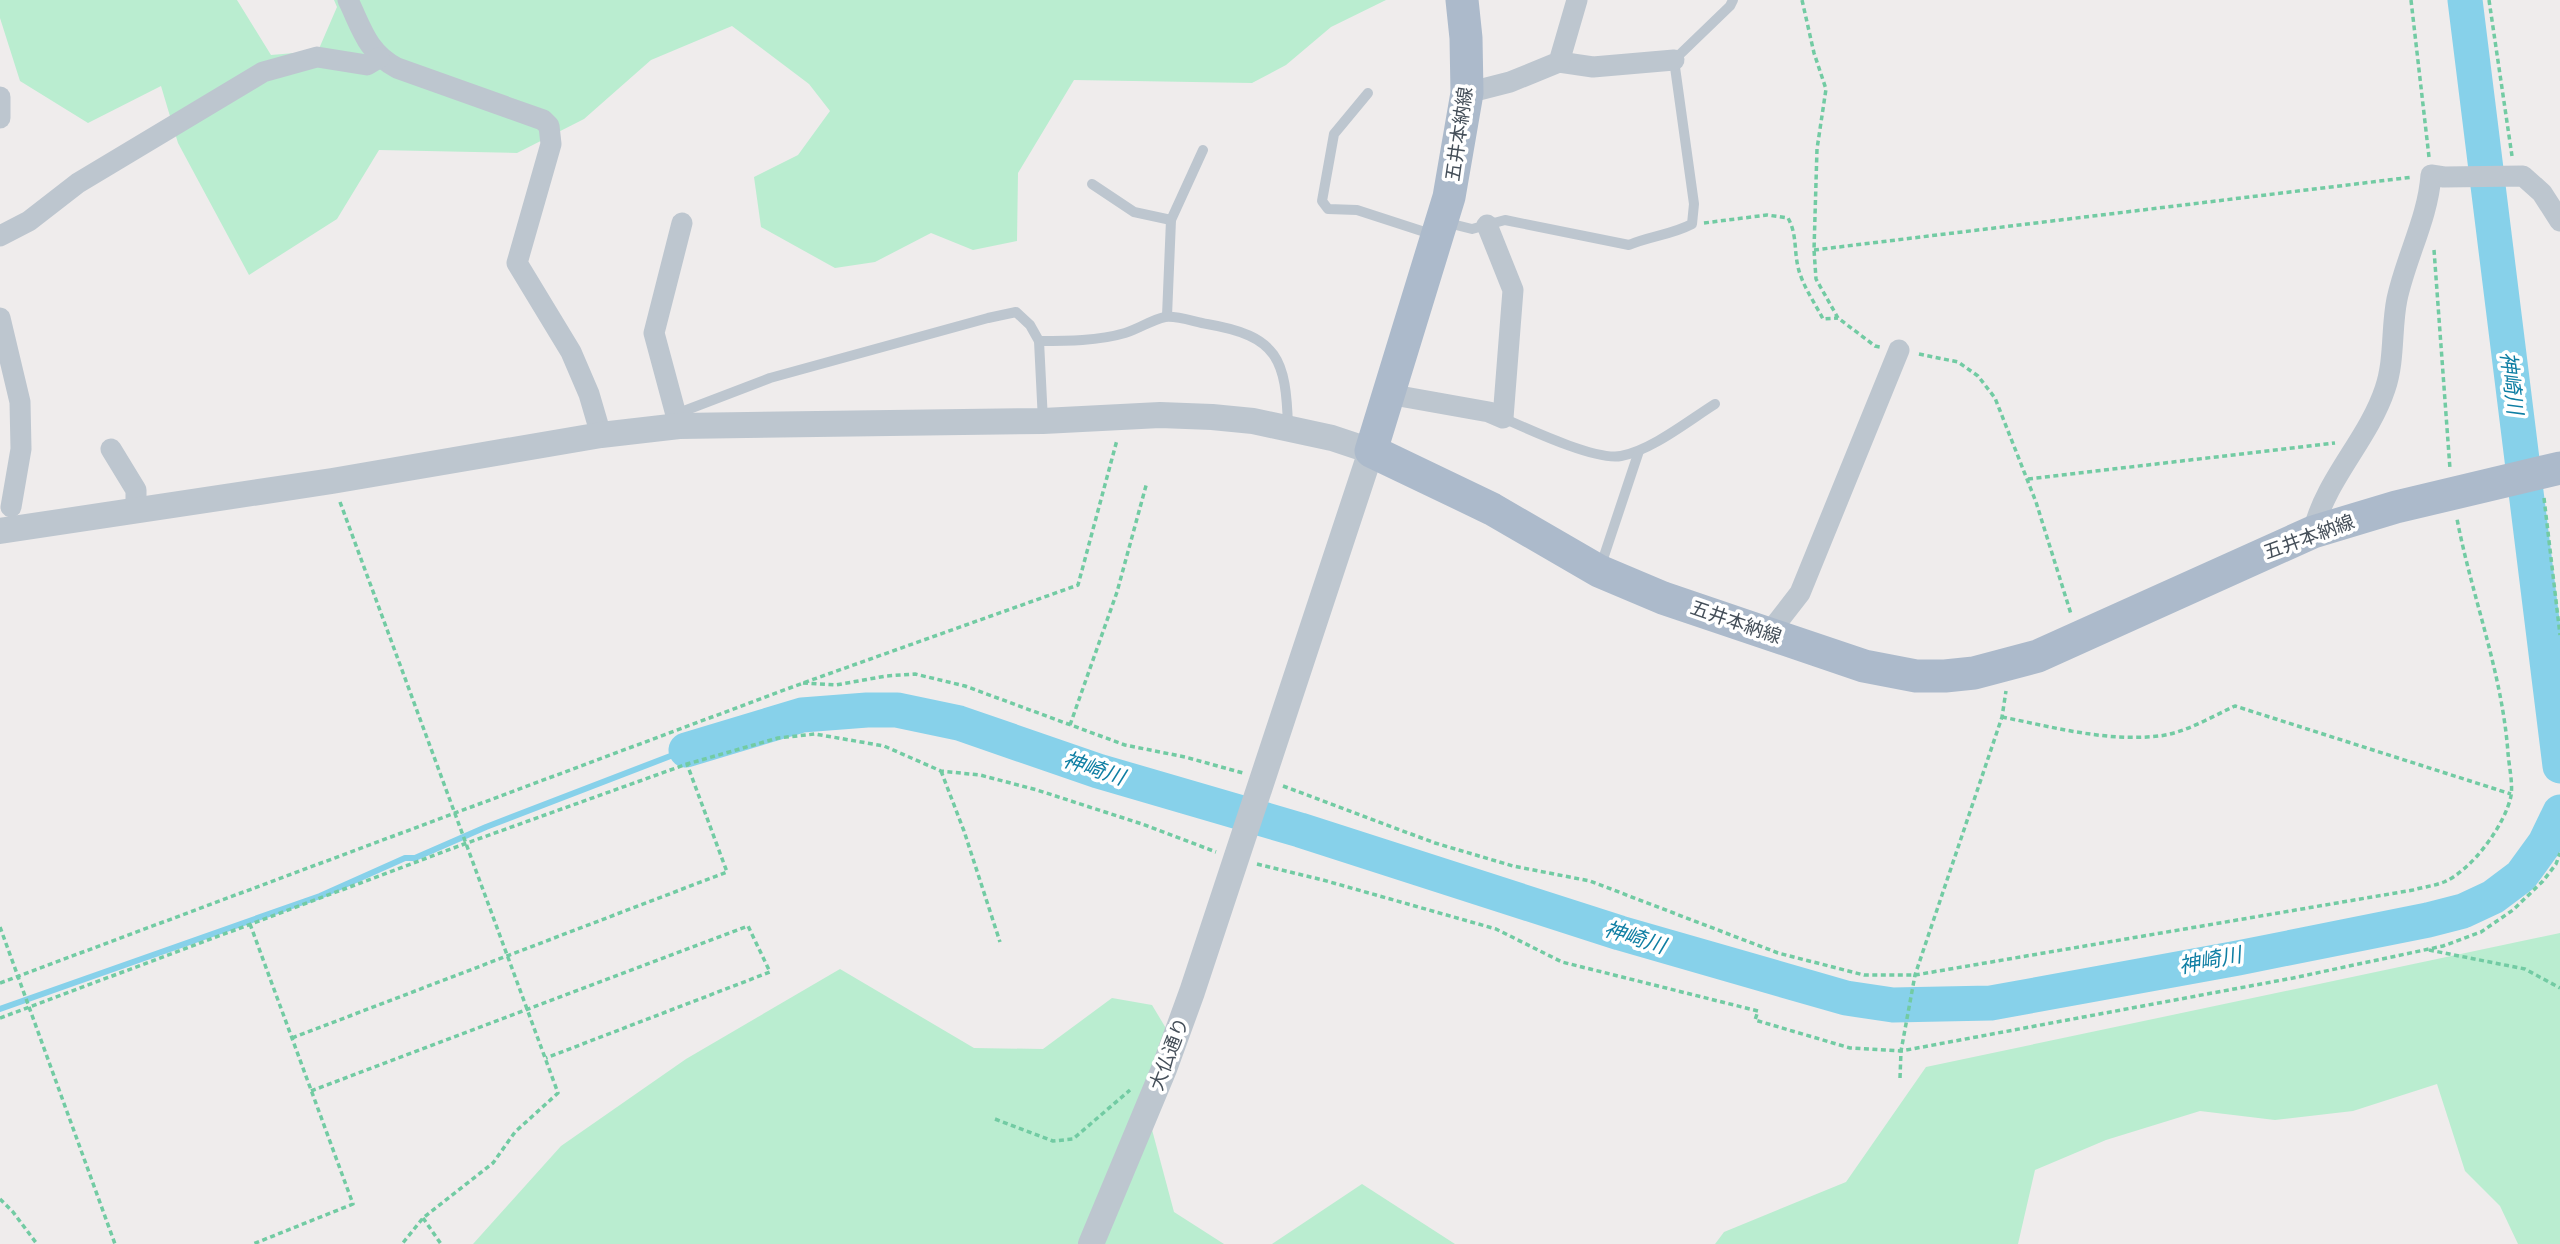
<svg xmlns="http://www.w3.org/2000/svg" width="2560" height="1244" viewBox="0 0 2560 1244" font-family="Figtree,'Noto Sans JP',sans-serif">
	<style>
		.green { fill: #baedd0 }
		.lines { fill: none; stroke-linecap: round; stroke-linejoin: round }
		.stream { stroke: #87d1ea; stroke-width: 6 }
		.river { stroke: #87d1ea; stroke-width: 35 }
		.path { stroke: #72cba3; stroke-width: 3.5; stroke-dasharray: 5 3.5; stroke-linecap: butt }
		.service { stroke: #bdc6cf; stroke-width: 10 }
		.minor { stroke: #bdc6cf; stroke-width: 21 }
		.tertiary { stroke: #bdc6cf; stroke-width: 26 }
		.primary { stroke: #acbacb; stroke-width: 33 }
		.labels { text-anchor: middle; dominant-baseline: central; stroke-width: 7; stroke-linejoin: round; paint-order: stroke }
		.street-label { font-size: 19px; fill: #454f59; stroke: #fff }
		.water-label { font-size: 21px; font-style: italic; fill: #0e7ea3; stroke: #fff }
	</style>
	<rect width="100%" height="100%" fill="#efecec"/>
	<!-- green -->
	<g class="green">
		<path d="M0,0H237L271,55L318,51L337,7L334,0H1386L1331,27L1286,65L1252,83L1074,80L1018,173L1017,241L973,250L931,233L875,262L835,268L761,227L754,177L798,155L830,111L809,84L732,26L651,60L584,119L517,153L379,150L337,219L249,275L178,143L161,86L88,123L20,81L0,18Z"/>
		<path d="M2560,933V1244H2518L2500,1206L2465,1171L2437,1084L2353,1111L2275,1120L2200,1111L2106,1140L2035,1170L2018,1244H1715L1724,1232L1846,1182L1926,1067Z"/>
		<path d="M840,969L974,1048L1043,1049L1112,998L1152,1005L1170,1035L1147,1111L1174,1212L1224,1244H473L561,1146L686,1059Z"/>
		<path d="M1362,1184L1455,1244H1272Z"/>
	</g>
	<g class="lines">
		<!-- stream -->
		<path class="stream" d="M0,1009L320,896L405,858H415L486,827L686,750"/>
		<!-- river -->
		<g class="river">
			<path d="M2465,0L2560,766"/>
			<path d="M686,750L802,715L867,710H897L959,723L1098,771L1300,830L1620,933L1846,998L1893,1005L1991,1003L2238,958L2428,920L2463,911L2493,897L2521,876L2545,843L2560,812"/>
		</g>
		<!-- path -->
		<g class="path">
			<path d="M1802,0L1814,53L1826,89L1817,149L1814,250L1816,279L1838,318L1875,346L1880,347"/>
			<path d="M2411,0L2429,157"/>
			<path d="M2489,0L2512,156"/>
			<path d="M1704,223L1767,215L1788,218C1797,234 1794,250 1798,267C1802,285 1815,303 1823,319L1838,318"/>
			<path d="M1814,250L2413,177"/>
			<path d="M2434,250L2450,469"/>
			<path d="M1919,354L1958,362L1978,376L1995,398L2036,502L2071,614"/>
			<path d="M2028,479L2335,443"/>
			<path d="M2544,498L2560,635"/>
			<path d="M340,502L558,1093L515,1132L493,1163L423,1218L402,1244"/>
			<path d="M803,683L836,685L886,676L915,674L965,686L1125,745L1185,757L1243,773"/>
			<path d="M2002,717C2053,727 2106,742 2159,736C2185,733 2211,717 2235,706L2511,794"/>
			<path d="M1070,725L1117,592L1147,482"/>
			<path d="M941,771L964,831L1000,942"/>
			<path d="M1283,786L1435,843L1513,866L1590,881L1778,953L1864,975H1915L2413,890C2423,887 2434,886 2444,882C2472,870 2505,825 2511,796C2513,783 2509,766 2508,753C2502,672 2472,597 2457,519"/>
			<path d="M1257,864L1323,880L1496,929L1562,962L1758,1011L1755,1020L1850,1048L1901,1051L2293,978L2443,946L2481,932L2513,910L2543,881L2556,864L2560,853"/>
			<path d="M250,924L353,1204L253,1244"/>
			<path d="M0,927L115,1244"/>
			<path d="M2429,950L2525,969L2560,988"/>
			<path d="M0,983L803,683L1078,585L1117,440"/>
			<path d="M0,1018L467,843L687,764L778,738L815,734L884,746L941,771L980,775L1037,790L1142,824L1216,852"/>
			<path d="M292,1038L727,872L687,764"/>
			<path d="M1900,1078L1901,1051L1915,975L2002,717L2006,691"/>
			<path d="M311,1091L748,926L770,972L546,1058"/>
			<path d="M995,1119L1053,1141L1073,1139L1130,1090"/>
			<path d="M0,1199L13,1212L37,1244"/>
			<path d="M423,1218L441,1244"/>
		</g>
		<!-- service -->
		<g class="service">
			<path d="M1368,93L1334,134L1322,201L1328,209L1357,210L1434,235"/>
			<path d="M1092,184L1134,212L1171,220"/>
			<path d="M1444,222L1472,229L1505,220L1629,245C1650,236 1671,235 1692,224L1694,204L1674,60L1730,6L1733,0"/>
			<path d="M1167,316L1171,220L1203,150"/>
			<path d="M1039,341C1067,341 1098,341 1125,333C1139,329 1151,320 1165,317C1176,315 1195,322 1207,324C1278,336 1286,359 1288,427"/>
			<path d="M676,414L770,378L988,318L1016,312L1030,325L1039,341L1043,421"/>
			<path d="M1503,418C1528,429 1596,461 1621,456C1652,450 1688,421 1715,404"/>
			<path d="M1600,568L1639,451"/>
		</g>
		<!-- minor -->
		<g class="minor">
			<path d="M348,0C362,29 367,52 397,68L543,120L549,126L551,144L517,263L571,352L589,394L601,435"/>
			<path d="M1559,62L1593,67L1674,60"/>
			<path d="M1467,93L1510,82L1559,62L1577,0"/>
			<path d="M0,97V118"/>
			<path d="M0,236L29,221L78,183L263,72L317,57L367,65L379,58"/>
			<path d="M0,318L20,402L21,449L11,507"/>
			<path d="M1388,394L1489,412L1503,418L1513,290L1487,225"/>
			<path d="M679,426L654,333L682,223"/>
			<path d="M111,449L136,490V511"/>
			<path d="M2313,532C2325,480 2368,440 2385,389C2395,360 2391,328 2397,299C2406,257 2428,218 2431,175L2444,177L2523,176L2542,193L2560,221"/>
			<path d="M1769,633L1800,593L1899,350"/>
		</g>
		<!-- tertiary -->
		<path class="tertiary" d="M0,531L332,481L601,435L679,426L1043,421L1160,415L1212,417L1253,421L1332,438L1371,451L1192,992L1164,1069L1091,1244"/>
		<!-- primary -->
		<path class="primary" d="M1462,0L1466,38L1467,93L1449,197L1371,451L1492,509L1599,571L1663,598L1864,666L1916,676H1945L1974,673L2038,656L2313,532L2396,507L2560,468"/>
	</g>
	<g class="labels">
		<!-- street labels -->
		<g class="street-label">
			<text transform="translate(1459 134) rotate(-82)">五井本納線</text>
			<text transform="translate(2309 537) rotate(-20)">五井本納線</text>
			<text transform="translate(1736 622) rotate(19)">五井本納線</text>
			<text transform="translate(1169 1054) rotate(-69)">大仏通り</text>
		</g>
		<!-- water labels -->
		<g class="water-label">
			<text transform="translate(2512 383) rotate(83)">神崎川</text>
			<text transform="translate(1094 768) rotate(18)">神崎川</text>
			<text transform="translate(1635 937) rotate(17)">神崎川</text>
			<text transform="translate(2210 960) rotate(-11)">神崎川</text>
		</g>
	</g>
</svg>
